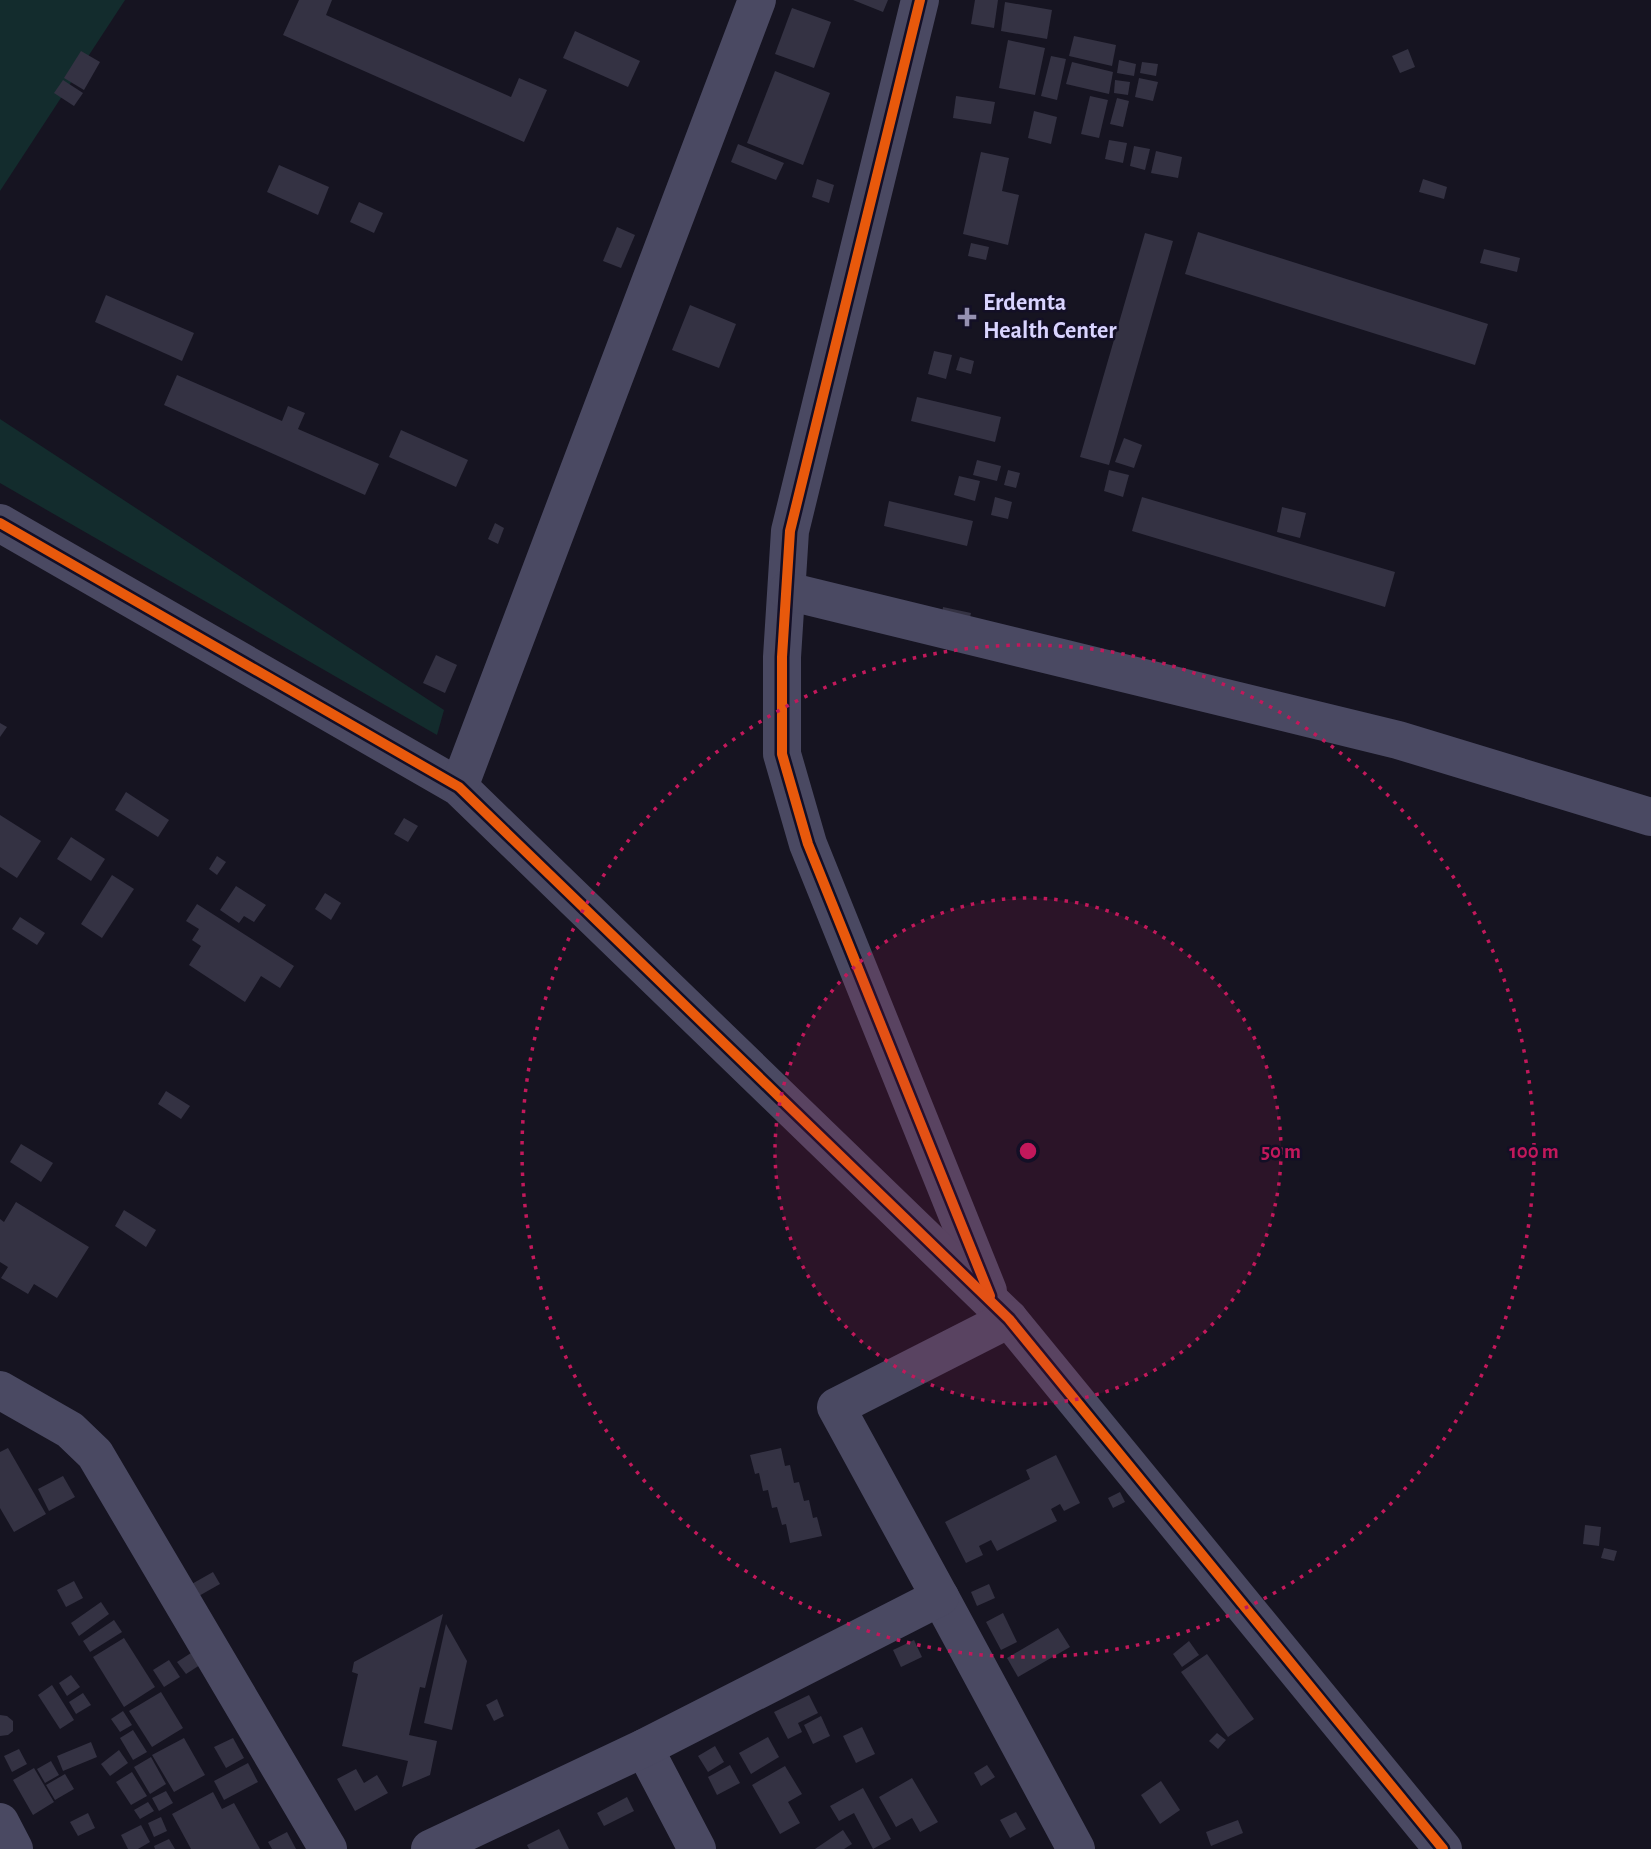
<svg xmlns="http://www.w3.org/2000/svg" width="1651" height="1849" viewBox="0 0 1651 1849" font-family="'Alegreya Sans',sans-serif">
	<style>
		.green { fill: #132c2d }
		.building { fill: #343243 }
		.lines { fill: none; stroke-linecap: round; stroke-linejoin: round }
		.street { stroke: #4a4962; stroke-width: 38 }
		.cycleway-casing { stroke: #130f26; stroke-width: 15 }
		.cycleway { stroke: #e8590c; stroke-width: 10 }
		.ring { fill: none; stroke: #c2185b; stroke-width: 3.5; stroke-dasharray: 3.5 7 }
		.poi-dot { fill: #9591b1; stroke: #130f26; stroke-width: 2.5 }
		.labels { text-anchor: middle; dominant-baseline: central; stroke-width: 5; stroke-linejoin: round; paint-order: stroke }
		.poi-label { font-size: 24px; font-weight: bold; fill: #d9d4ff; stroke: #130f26; text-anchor: start }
		.centre { fill: #c2185b; stroke: #130f26; stroke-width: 3.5 }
		.ring-label { font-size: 21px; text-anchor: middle; font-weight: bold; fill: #c2185b; stroke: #130f26; stroke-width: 5; stroke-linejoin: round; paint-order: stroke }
	</style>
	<rect width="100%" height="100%" fill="#161421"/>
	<!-- green -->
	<g class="green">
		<path d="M0,0H125L0,191Z"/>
		<path d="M0,419L444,710L437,735L0,483Z"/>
	</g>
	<!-- building -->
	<g class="building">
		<path d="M299,0H332L326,15L511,97L519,78L547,90L524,142L283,35Z"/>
		<path d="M853,0H888L883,12Z"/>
		<path d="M975,0H998L994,28L971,24Z"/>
		<path d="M1005,2L1052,10L1047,39L1001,31Z"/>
		<path d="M792,8L831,22L814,68L775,54Z"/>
		<path d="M575,31L640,61L628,87L563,58Z"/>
		<path d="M1074,36L1116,45L1112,66L1069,56Z"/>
		<path d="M1008,40L1045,48L1035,95L999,88Z"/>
		<path d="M1408,49L1415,67L1400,73L1392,56Z"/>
		<path d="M81,51L100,62L84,90L64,78Z"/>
		<path d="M1051,56L1066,59L1057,100L1041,96Z"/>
		<path d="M1119,60L1136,64L1134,76L1117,73Z"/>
		<path d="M1072,62L1113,72L1109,94L1066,84Z"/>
		<path d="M1142,62L1158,64L1156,76L1140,73Z"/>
		<path d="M775,71L830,93L803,165L747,143Z"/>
		<path d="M1139,78L1158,82L1153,101L1135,97Z"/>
		<path d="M63,80L83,93L74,106L54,93Z"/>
		<path d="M1115,80L1130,82L1128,95L1114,93Z"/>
		<path d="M956,96L995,102L991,124L953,118Z"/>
		<path d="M1090,96L1108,100L1099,138L1081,134Z"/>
		<path d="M1117,98L1129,101L1123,127L1110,124Z"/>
		<path d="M1034,111L1057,117L1051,144L1028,138Z"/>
		<path d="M1109,140L1127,143L1123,163L1105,159Z"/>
		<path d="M738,144L784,163L776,180L731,162Z"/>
		<path d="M1134,146L1150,149L1145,170L1130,166Z"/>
		<path d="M1156,151L1182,157L1178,178L1151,173Z"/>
		<path d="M981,152L1009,158L1002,191L1019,195L1008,245L963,234Z"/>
		<path d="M279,165L329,187L318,215L267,192Z"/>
		<path d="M817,179L834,185L829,203L812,197Z"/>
		<path d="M1423,179L1447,187L1444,199L1419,192Z"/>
		<path d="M359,202L383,213L374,233L350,222Z"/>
		<path d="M617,227L635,235L621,268L603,261Z"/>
		<path d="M1198,232L1488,324L1475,365L1185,274Z"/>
		<path d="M1145,233L1173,241L1109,465L1080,457Z"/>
		<path d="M971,243L989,247L986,260L968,256Z"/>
		<path d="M1484,249L1520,258L1517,272L1480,263Z"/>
		<path d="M106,295L194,333L182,361L95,322Z"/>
		<path d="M690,305L736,324L719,368L672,350Z"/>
		<path d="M934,351L952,355L946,379L928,374Z"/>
		<path d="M960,357L974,361L971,374L956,370Z"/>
		<path d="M177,375L282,421L288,406L305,413L298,429L379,464L365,495L164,405Z"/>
		<path d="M917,397L1001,417L995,442L911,421Z"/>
		<path d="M401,430L468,460L456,487L389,457Z"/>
		<path d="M1124,438L1142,445L1134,468L1115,462Z"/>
		<path d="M977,460L1001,466L997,481L973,475Z"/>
		<path d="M1008,470L1020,473L1016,488L1004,485Z"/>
		<path d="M1109,470L1129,475L1123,497L1104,491Z"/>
		<path d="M959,476L980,481L975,501L954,495Z"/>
		<path d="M995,497L1012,502L1008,519L991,515Z"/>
		<path d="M1142,497L1395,572L1385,607L1132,531Z"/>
		<path d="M889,501L973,521L967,546L884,526Z"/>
		<path d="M1282,507L1306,513L1300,538L1277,532Z"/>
		<path d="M495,523L504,528L498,544L488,539Z"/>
		<path d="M943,607L971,613L968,626L941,620Z"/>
		<path d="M436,655L457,665L445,693L423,683Z"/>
		<path d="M0,723L7,727L0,737Z"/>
		<path d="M126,792L169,820L158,837L115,810Z"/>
		<path d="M0,815L41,841L17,878L0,867Z"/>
		<path d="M404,818L418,826L408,842L394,834Z"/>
		<path d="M71,837L105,859L91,881L57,859Z"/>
		<path d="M217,856L226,862L217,875L209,869Z"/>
		<path d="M112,875L134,889L102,938L81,924Z"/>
		<path d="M236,886L266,905L254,922L244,916L239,923L220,910Z"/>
		<path d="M325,893L341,903L331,920L315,909Z"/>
		<path d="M197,904L294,966L280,988L261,976L245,1002L189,965L201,946L192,940L199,929L186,921Z"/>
		<path d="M20,917L45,933L37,945L12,929Z"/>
		<path d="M166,1091L190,1106L181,1119L158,1104Z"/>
		<path d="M21,1144L53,1163L41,1182L10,1162Z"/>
		<path d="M16,1202L89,1247L57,1298L34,1284L28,1294L1,1278L8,1267L0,1262V1219L4,1222Z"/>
		<path d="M124,1210L156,1230L146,1247L115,1226Z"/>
		<path d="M8,1448L46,1514L14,1532L0,1508V1452Z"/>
		<path d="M781,1448L785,1466L790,1465L794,1483L799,1482L804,1501L809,1500L813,1518L817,1517L822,1536L790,1543L786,1524L782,1525L777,1507L772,1508L768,1490L763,1491L759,1473L755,1474L750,1455Z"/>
		<path d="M1056,1455L1080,1503L1064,1511L1060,1504L1051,1509L1057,1521L997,1551L991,1540L979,1546L983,1555L966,1563L945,1522L1030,1479L1026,1470Z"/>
		<path d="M63,1476L75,1497L49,1511L38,1489Z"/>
		<path d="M1120,1492L1125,1502L1113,1508L1108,1498Z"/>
		<path d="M1585,1525L1601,1527L1599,1546L1583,1544Z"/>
		<path d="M1604,1548L1617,1551L1614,1561L1601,1558Z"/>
		<path d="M213,1572L220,1584L197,1597L190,1585Z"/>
		<path d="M74,1581L83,1598L66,1607L57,1590Z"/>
		<path d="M989,1584L995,1598L977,1606L971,1592Z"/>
		<path d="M101,1602L109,1614L79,1636L71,1623Z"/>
		<path d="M1003,1613L1017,1642L1001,1650L986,1622Z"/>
		<path d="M443,1614L425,1688L420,1687L409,1735L437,1741L430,1775L402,1787L408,1761L342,1746L358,1674L352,1672L354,1662Z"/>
		<path d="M114,1620L122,1632L90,1652L83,1641Z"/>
		<path d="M446,1624L467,1661L452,1730L424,1723Z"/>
		<path d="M1058,1628L1070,1647L1018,1677L1007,1658Z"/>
		<path d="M124,1638L155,1687L124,1707L93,1657Z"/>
		<path d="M914,1640L922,1657L901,1667L893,1650Z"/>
		<path d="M1189,1641L1199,1655L1182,1667L1173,1654Z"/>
		<path d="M191,1653L200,1665L186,1674L177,1662Z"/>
		<path d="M1207,1654L1254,1719L1228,1737L1181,1672Z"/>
		<path d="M169,1660L180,1677L164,1687L153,1670Z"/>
		<path d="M71,1675L80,1687L67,1696L59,1683Z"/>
		<path d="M52,1685L74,1720L60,1729L38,1695Z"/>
		<path d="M161,1692L183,1728L152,1747L129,1711Z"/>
		<path d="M83,1693L91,1705L76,1714L69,1702Z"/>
		<path d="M809,1695L818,1713L798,1723L802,1732L788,1739L774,1712Z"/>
		<path d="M497,1699L504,1716L494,1721L486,1705Z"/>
		<path d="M123,1711L132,1725L120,1732L111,1719Z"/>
		<path d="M0,1715L7,1716L13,1721V1731L8,1735L0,1736Z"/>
		<path d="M821,1716L830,1736L813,1744L804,1725Z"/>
		<path d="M862,1727L875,1754L856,1763L843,1736Z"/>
		<path d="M133,1730L147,1752L133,1760L120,1738Z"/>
		<path d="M1217,1733L1226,1740L1218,1749L1209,1741Z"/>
		<path d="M768,1737L779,1757L751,1774L739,1753Z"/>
		<path d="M184,1738L205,1775L174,1792L152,1755Z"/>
		<path d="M233,1738L244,1758L226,1768L214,1747Z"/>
		<path d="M91,1742L97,1757L63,1771L57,1756Z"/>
		<path d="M715,1746L724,1762L708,1772L698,1756Z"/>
		<path d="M19,1749L27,1764L12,1772L4,1756Z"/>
		<path d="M119,1750L128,1763L110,1776L101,1764Z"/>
		<path d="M151,1757L166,1784L150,1794L134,1767Z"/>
		<path d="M51,1761L59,1775L45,1783L37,1769Z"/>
		<path d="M248,1763L258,1782L224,1800L214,1781Z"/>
		<path d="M730,1765L740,1783L717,1795L708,1777Z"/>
		<path d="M987,1765L995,1777L981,1786L974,1773Z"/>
		<path d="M785,1766L802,1794L788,1802L800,1823L780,1834L752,1785Z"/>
		<path d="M34,1768L54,1802L33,1815L13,1780Z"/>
		<path d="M356,1769L364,1783L377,1775L388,1793L355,1811L337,1779Z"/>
		<path d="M132,1772L147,1796L131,1805L116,1782Z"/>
		<path d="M65,1774L74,1789L55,1800L46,1785Z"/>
		<path d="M912,1778L938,1822L920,1832L912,1818L896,1827L879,1797Z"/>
		<path d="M1161,1781L1180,1810L1160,1824L1141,1795Z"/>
		<path d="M863,1788L891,1839L873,1849L854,1813L839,1821L830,1806Z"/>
		<path d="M166,1791L173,1803L159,1811L152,1798Z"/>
		<path d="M213,1792L222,1809L234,1803L260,1849H191L172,1814Z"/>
		<path d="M627,1797L634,1811L604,1826L597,1813Z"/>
		<path d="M148,1802L154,1811L140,1819L134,1810Z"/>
		<path d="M1016,1812L1026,1829L1010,1838L1000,1820Z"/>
		<path d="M88,1813L95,1828L78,1836L70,1822Z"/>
		<path d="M161,1817L167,1831L154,1837L148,1823Z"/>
		<path d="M1238,1820L1243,1833L1211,1846L1206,1832Z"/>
		<path d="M141,1825L150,1842L138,1849H128L121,1835Z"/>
		<path d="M559,1829L569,1849H529L527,1845Z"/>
		<path d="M843,1830L852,1844L844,1849H815Z"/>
		<path d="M287,1832L296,1849H272L268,1842Z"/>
		<path d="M169,1839L175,1849H155L154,1846Z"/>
	</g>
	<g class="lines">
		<!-- street -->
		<g class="street">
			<path d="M920,0L790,531L782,657V754L808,844L988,1291"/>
			<path d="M0,523L459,787L1009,1319L1443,1849"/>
			<path d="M787,591L1398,740L1651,817"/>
			<path d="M459,787L757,0"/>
			<path d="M0,1390L70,1430L95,1454L328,1849"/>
			<path d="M940,1597L1076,1849"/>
			<path d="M644,1748L697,1849"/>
			<path d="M0,1822L14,1849"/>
			<path d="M430,1849L644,1748L940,1597L836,1407L1009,1319"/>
		</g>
		<defs>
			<g id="cycleway">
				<path d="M920,0L790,531L782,657V754L808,844L990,1296"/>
				<path d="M0,523L459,787L1009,1319L1443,1849"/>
			</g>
		</defs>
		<!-- cycleway casing -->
		<use href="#cycleway" class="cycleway-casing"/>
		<!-- cycleway -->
		<use href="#cycleway" class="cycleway"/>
	</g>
	<!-- distance rings -->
	<circle cx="1028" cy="1151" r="253" fill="#c2185b" fill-opacity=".12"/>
	<g class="ring">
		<circle cx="1028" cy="1151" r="253"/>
		<circle cx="1028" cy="1151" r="506"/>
	</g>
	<!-- markers -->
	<path class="poi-dot" d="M963.5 306.5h7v7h7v7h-7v7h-7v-7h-7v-7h7z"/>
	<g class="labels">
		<!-- poi labels -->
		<g class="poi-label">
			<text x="983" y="303">Erdemta<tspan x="983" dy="28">Health Center</tspan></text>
		</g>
	</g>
	<circle cx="1028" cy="1151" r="10" class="centre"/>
	<g class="ring-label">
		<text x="1281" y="1158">50 m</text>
		<text x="1534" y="1158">100 m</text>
	</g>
</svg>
